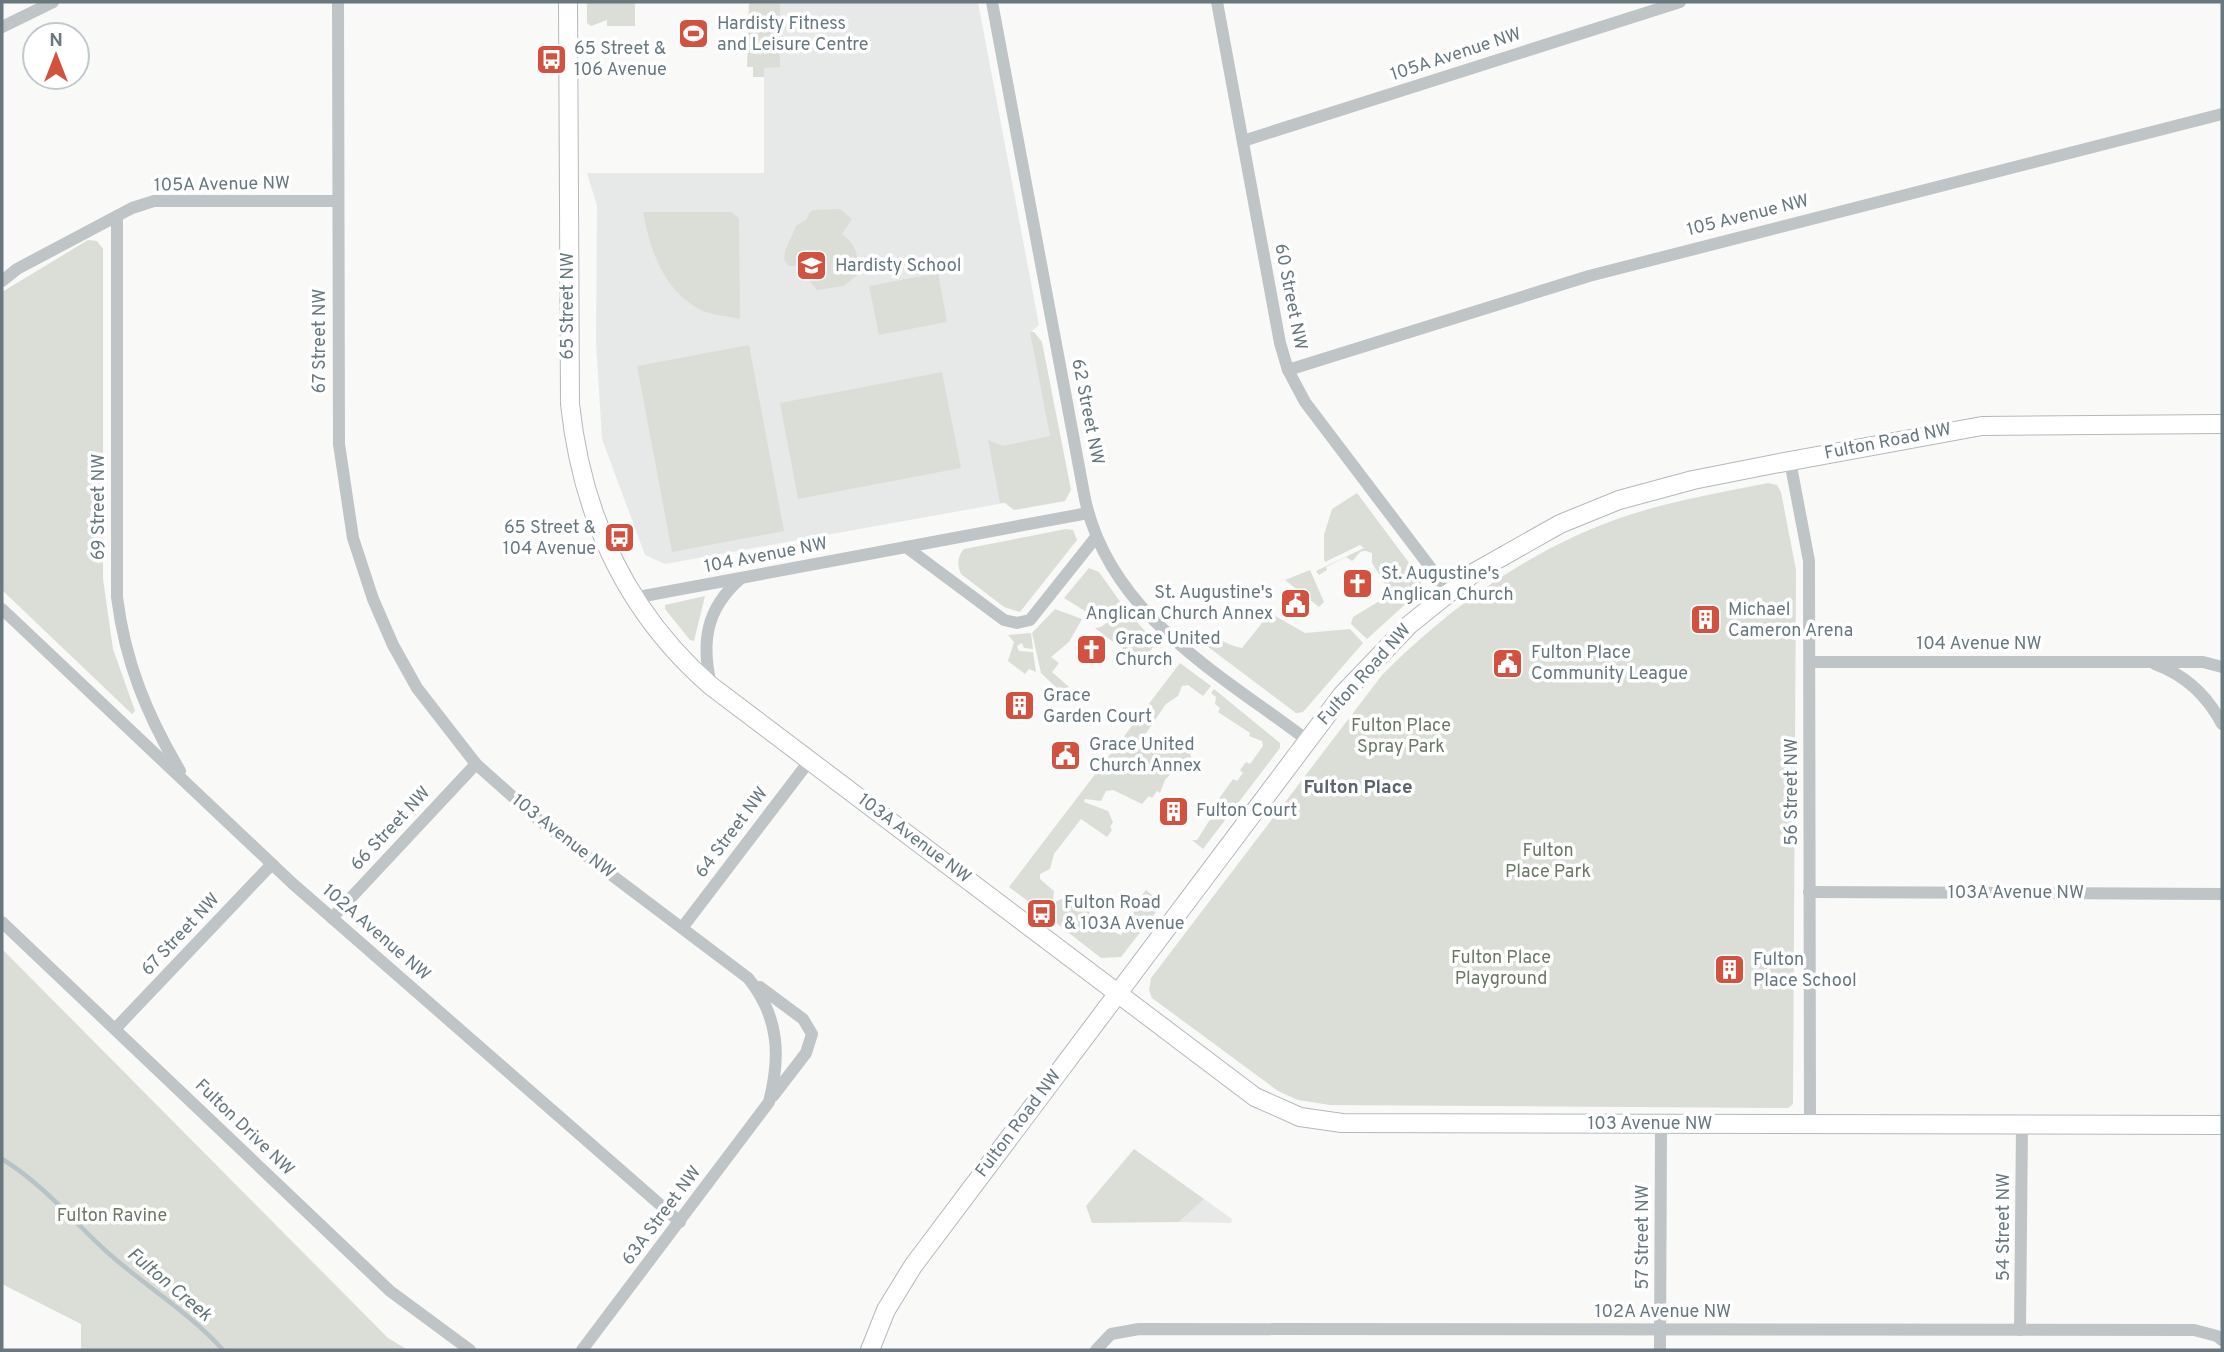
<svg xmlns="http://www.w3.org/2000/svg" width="2224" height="1352" viewBox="0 0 2224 1352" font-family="Overpass,sans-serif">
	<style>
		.built { fill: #e7e9e8 }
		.green { fill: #daded7 }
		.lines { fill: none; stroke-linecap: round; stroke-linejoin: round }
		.stream { stroke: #b7c3c6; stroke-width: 4.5 }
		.secondary-casing { stroke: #b2b9bc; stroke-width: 20 }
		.street { stroke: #bfc4c7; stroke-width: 12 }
		.secondary { stroke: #fff; stroke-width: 18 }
		.labels { text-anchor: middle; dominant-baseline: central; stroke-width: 7; stroke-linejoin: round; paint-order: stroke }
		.poi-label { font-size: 18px; fill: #67787f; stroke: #fff; text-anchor: start }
		.street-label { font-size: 18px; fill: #67787f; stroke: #fff }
		.park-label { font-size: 18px; fill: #6b7866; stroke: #fff }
		.neighbourhood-label { font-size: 19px; font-weight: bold; fill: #59656b; stroke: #fff }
		.water-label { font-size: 19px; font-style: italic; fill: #627679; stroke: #fff }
	</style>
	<rect width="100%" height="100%" fill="#f9f9f8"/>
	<!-- built -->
	<g class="built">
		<path d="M780,2H978L1039,325L1031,332L1061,479L1049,495L665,564L645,555L602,439L596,343L597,206L587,173H764V67H780Z"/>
		<path d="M1204,1199L1232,1219L1231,1223L1179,1222Z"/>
	</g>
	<!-- green -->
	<g class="green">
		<path d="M587,2H635V26H607V20L591,26L587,23Z"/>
		<path d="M749,2H780V67L764,68V77H753V67H747Z"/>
		<path d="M840,209L852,219L842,234C858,247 858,255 857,275L844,286L817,290L809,280L812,266H789L784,260L785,251L796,226L807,219L809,213L813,210Z"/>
		<path d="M643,212H731L739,218L740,319C727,316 708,315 697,308C662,287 650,249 643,212Z"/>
		<path d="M88,240L97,241L103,249V579L113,649L135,711L132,714L2,590V292Z"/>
		<path d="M938,273L947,322L879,335L869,286Z"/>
		<path d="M1030,332H1034L1042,342L1071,490L1065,501L1014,510L1005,503H1000L988,440L1003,446L1050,436Z"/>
		<path d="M749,345L784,531L672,552L637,366Z"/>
		<path d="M942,372L961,468L798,499L780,403Z"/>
		<path d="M1768,483L1777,485L1781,492L1796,570L1793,1104L1788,1108L1330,1105L1298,1100L1278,1091L1152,998L1149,990L1151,978L1382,675C1453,604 1536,545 1632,514C1677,500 1723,492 1768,483Z"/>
		<path d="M1357,493L1421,579V590L1367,639L1351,624L1353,617L1391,594L1372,563V553C1359,547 1359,555 1352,561L1346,557L1326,567L1327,570L1319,575L1316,571L1364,548L1360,545L1325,562L1324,559V535L1332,509Z"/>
		<path d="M1066,529L1073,530L1077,540L1020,612L1004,607L961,574C957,564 957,557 964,549Z"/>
		<path d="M1089,568L1099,572L1121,603L1102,618L1100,613L1085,611L1064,598Z"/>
		<path d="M1310,570L1324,602L1319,607L1285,580Z"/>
		<path d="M705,596L694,641L690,640L665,609V605Z"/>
		<path d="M1055,609L1082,619L1069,642L1051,657L1059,663L1052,672L1069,687L1064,695L1041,673L1032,633Z"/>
		<path d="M1125,609L1156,643L1141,663L1095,628L1101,627Z"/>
		<path d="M1270,613L1305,633L1350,629L1363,643L1303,712L1296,713L1195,637C1215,632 1223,645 1242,648Z"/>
		<path d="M1031,633L1033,649L1024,648L1022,643L1017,646L1019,651L1033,652L1036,672L1029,669L1025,674L1008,661L1014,642L1008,635Z"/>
		<path d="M1180,663L1211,686L1203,696L1188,685L1182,686L1178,696L1166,704L1144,736L1155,742V747L1164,754L1174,744L1182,751L1186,746L1190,749L1191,759L1188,764L1184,760L1165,780L1160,793L1157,791L1152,798L1149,796L1142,804L1113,790L1106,791L1101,801L1085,799L1084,802L1108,811L1113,822L1110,827L1112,830L1107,837L1081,819L1054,854L1050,869L1040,874V879L1054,891L1053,900L1044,913L1009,887Z"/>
		<path d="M1214,689L1280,743V748L1203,849L1192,840H1197L1216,810L1213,807L1233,779L1237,781L1243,773L1240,770L1246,762L1250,764L1263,746L1262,741L1249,736L1250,733L1218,712L1220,708L1215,704L1216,697L1211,693Z"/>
		<path d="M1146,890L1162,904L1121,957L1101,958L1046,915L1055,902L1066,897L1109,925V930L1121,935L1131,922L1127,919L1144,902L1140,898Z"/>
		<path d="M2,949L388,1338L408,1350H81V1324L2,1284Z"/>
		<path d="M1134,1149L1204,1199L1179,1222L1092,1223L1086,1206Z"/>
	</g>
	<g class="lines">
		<!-- stream -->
		<path class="stream" d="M2,1159C43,1184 72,1220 107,1252C145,1286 189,1312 223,1350"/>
		<defs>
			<g id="secondary">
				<path d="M568,2L570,404C582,515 626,612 711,686L1255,1097L1300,1117L1342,1123L2222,1125"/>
				<path d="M870,1350L886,1310L913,1266L1342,695L1409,625L1475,572L1560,524L1619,500L1693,480L1774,464L1982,426L2222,424"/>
			</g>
		</defs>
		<!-- secondary casing -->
		<use href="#secondary" class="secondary-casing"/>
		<!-- street -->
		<g class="street">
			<path d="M338,2L339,444L353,538L373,599L393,645L417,688L476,764L540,821L748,978C779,1016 781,1056 769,1102L582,1350"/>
			<path d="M992,2L1085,499C1110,615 1220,674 1307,740"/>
			<path d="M1217,2L1280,343L1288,370L1305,402L1449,592"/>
			<path d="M2,27L53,2"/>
			<path d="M1243,141L1680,2"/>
			<path d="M117,216V597C125,662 147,715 180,771"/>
			<path d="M2,281L17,269L132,208L154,201H338"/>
			<path d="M1288,370L1589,276L2222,114"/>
			<path d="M1790,461L1809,561L1810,1125"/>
			<path d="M906,547L1004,620L1017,623L1030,620L1096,537"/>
			<path d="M633,598L1088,513"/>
			<path d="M2,609L292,883L680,1222"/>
			<path d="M1810,662H2203L2222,667"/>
			<path d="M2155,664C2185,675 2207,695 2222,724"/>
			<path d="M711,685C701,642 706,609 740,579"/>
			<path d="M1809,892L2222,894"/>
			<path d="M332,918L476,764"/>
			<path d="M2,922L390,1291L470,1350"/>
			<path d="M682,928L810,760"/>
			<path d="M760,987L803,1019L812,1034L806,1053L773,1096"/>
			<path d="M115,1029L272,864"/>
			<path d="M2020,1330L2022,1125"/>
			<path d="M1096,1350L1111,1334L1139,1329L2194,1330L2217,1336L2222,1340"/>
			<path d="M1660,1350L1661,1125"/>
		</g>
		<!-- secondary -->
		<use href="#secondary" class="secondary"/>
	</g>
	<!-- icons -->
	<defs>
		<symbol id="stadium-square" viewBox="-11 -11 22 22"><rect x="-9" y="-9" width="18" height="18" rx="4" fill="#d2523f" stroke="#fff"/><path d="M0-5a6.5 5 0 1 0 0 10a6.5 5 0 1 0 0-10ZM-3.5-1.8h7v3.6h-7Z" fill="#fff"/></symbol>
		<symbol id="bus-square" viewBox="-11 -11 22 22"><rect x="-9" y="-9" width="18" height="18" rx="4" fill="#d2523f" stroke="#fff"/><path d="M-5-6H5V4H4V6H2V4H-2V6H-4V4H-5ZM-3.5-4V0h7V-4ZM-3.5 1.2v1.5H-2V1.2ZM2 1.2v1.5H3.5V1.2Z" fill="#fff"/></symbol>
		<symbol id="school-square" viewBox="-11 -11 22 22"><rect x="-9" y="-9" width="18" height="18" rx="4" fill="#d2523f" stroke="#fff"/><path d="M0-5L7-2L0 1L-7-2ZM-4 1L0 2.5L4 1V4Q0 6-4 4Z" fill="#fff"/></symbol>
		<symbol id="church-square" viewBox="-11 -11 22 22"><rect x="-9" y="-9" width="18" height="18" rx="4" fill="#d2523f" stroke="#fff"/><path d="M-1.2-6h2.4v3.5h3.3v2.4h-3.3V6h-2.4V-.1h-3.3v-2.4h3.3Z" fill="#fff"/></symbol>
		<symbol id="civic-square" viewBox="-11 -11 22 22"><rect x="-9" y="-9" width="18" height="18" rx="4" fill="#d2523f" stroke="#fff"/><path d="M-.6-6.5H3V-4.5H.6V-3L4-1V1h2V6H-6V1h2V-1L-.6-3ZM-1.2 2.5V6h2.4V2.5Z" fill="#fff"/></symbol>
		<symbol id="building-square" viewBox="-11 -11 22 22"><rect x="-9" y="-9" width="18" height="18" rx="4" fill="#d2523f" stroke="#fff"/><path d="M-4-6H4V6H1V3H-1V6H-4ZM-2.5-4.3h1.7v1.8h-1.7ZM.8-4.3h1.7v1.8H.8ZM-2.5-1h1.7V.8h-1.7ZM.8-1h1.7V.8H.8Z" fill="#fff"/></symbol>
	</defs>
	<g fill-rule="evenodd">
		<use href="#stadium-square" x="676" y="16" width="35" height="35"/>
		<use href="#bus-square" x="534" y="42" width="35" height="35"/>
		<use href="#school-square" x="794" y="248" width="35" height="35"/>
		<use href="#bus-square" x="602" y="520" width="35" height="35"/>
		<use href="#church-square" x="1340" y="566" width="35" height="35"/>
		<use href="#civic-square" x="1278" y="586" width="35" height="35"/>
		<use href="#building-square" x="1688" y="602" width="35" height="35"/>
		<use href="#church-square" x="1074" y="632" width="35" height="35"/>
		<use href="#civic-square" x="1490" y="646" width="35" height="35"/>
		<use href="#building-square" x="1002" y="688" width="35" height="35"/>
		<use href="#civic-square" x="1048" y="738" width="35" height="35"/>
		<use href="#building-square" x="1156" y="794" width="35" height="35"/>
		<use href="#bus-square" x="1024" y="896" width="35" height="35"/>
		<use href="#building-square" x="1712" y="952" width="35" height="35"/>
	</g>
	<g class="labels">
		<!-- poi labels -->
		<g class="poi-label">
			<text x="717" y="24">Hardisty Fitness<tspan x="717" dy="21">and Leisure Centre</tspan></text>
			<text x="574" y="49">65 Street &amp;<tspan x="574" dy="21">106 Avenue</tspan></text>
			<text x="835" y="266">Hardisty School</text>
			<text x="596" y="528" text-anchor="end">65 Street &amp;<tspan x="596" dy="21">104 Avenue</tspan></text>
			<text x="1381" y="574">St. Augustine's<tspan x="1381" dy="21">Anglican Church</tspan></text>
			<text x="1273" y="593" text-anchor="end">St. Augustine's<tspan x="1273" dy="21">Anglican Church Annex</tspan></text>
			<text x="1728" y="610">Michael<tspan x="1728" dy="21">Cameron Arena</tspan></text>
			<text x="1115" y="639">Grace United<tspan x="1115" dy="21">Church</tspan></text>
			<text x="1531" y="653">Fulton Place<tspan x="1531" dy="21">Community League</tspan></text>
			<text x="1043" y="696">Grace<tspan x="1043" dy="21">Garden Court</tspan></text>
			<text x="1089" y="745">Grace United<tspan x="1089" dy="21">Church Annex</tspan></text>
			<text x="1196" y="811">Fulton Court</text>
			<text x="1064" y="903">Fulton Road<tspan x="1064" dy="21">&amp; 103A Avenue</tspan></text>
			<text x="1753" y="960">Fulton<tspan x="1753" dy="21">Place School</tspan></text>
		</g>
		<!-- street labels -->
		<g class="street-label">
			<text transform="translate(1456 55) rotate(-18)">105A Avenue NW</text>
			<text transform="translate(222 185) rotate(-1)">105A Avenue NW</text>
			<text transform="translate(1748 216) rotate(-14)">105 Avenue NW</text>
			<text transform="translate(1290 297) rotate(79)">60 Street NW</text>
			<text transform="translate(568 306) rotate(-90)">65 Street NW</text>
			<text transform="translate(320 341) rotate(-90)">67 Street NW</text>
			<text transform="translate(1087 412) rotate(79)">62 Street NW</text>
			<text transform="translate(1888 442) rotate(-11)">Fulton Road NW</text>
			<text transform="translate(99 507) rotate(-90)">69 Street NW</text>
			<text transform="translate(766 556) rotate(-11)">104 Avenue NW</text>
			<text x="1979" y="644">104 Avenue NW</text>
			<text transform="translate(1365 675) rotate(-48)">Fulton Road NW</text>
			<text transform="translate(1792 792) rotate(-90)">56 Street NW</text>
			<text transform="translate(391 829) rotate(-47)">66 Street NW</text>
			<text transform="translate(732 833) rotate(-53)">64 Street NW</text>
			<text transform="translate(563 837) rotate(38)">103 Avenue NW</text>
			<text transform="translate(914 839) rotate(37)">103A Avenue NW</text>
			<text x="2016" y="893">103A Avenue NW</text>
			<text transform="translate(376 933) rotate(41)">102A Avenue NW</text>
			<text transform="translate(181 935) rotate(-47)">67 Street NW</text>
			<text transform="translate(1019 1124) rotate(-53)">Fulton Road NW</text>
			<text x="1650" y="1124">103 Avenue NW</text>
			<text transform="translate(244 1128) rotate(44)">Fulton Drive NW</text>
			<text transform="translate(662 1216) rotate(-53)">63A Street NW</text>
			<text transform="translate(2004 1227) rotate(-90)">54 Street NW</text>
			<text transform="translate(1643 1237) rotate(-90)">57 Street NW</text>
			<text x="1663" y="1312">102A Avenue NW</text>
		</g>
		<!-- park labels -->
		<g class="park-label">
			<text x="1401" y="726">Fulton Place<tspan x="1401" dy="21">Spray Park</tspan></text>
			<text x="1548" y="851">Fulton<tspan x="1548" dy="21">Place Park</tspan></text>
			<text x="1501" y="958">Fulton Place<tspan x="1501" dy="21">Playground</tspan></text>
			<text x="112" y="1216">Fulton Ravine</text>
		</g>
		<!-- neighbourhood labels -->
		<g class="neighbourhood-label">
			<text x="1358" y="788">Fulton Place</text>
		</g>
		<!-- water labels -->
		<g class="water-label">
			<text transform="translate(169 1285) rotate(40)">Fulton Creek</text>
		</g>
	</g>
	<!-- border -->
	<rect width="2224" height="1352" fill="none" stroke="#67787f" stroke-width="7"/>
	<!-- north arrow -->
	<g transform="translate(56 56)"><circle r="33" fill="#ffffff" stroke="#c2c9cc" stroke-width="2"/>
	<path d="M0-5L12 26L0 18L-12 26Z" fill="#d2523f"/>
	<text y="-10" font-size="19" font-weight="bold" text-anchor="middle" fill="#67787f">N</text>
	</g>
</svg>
